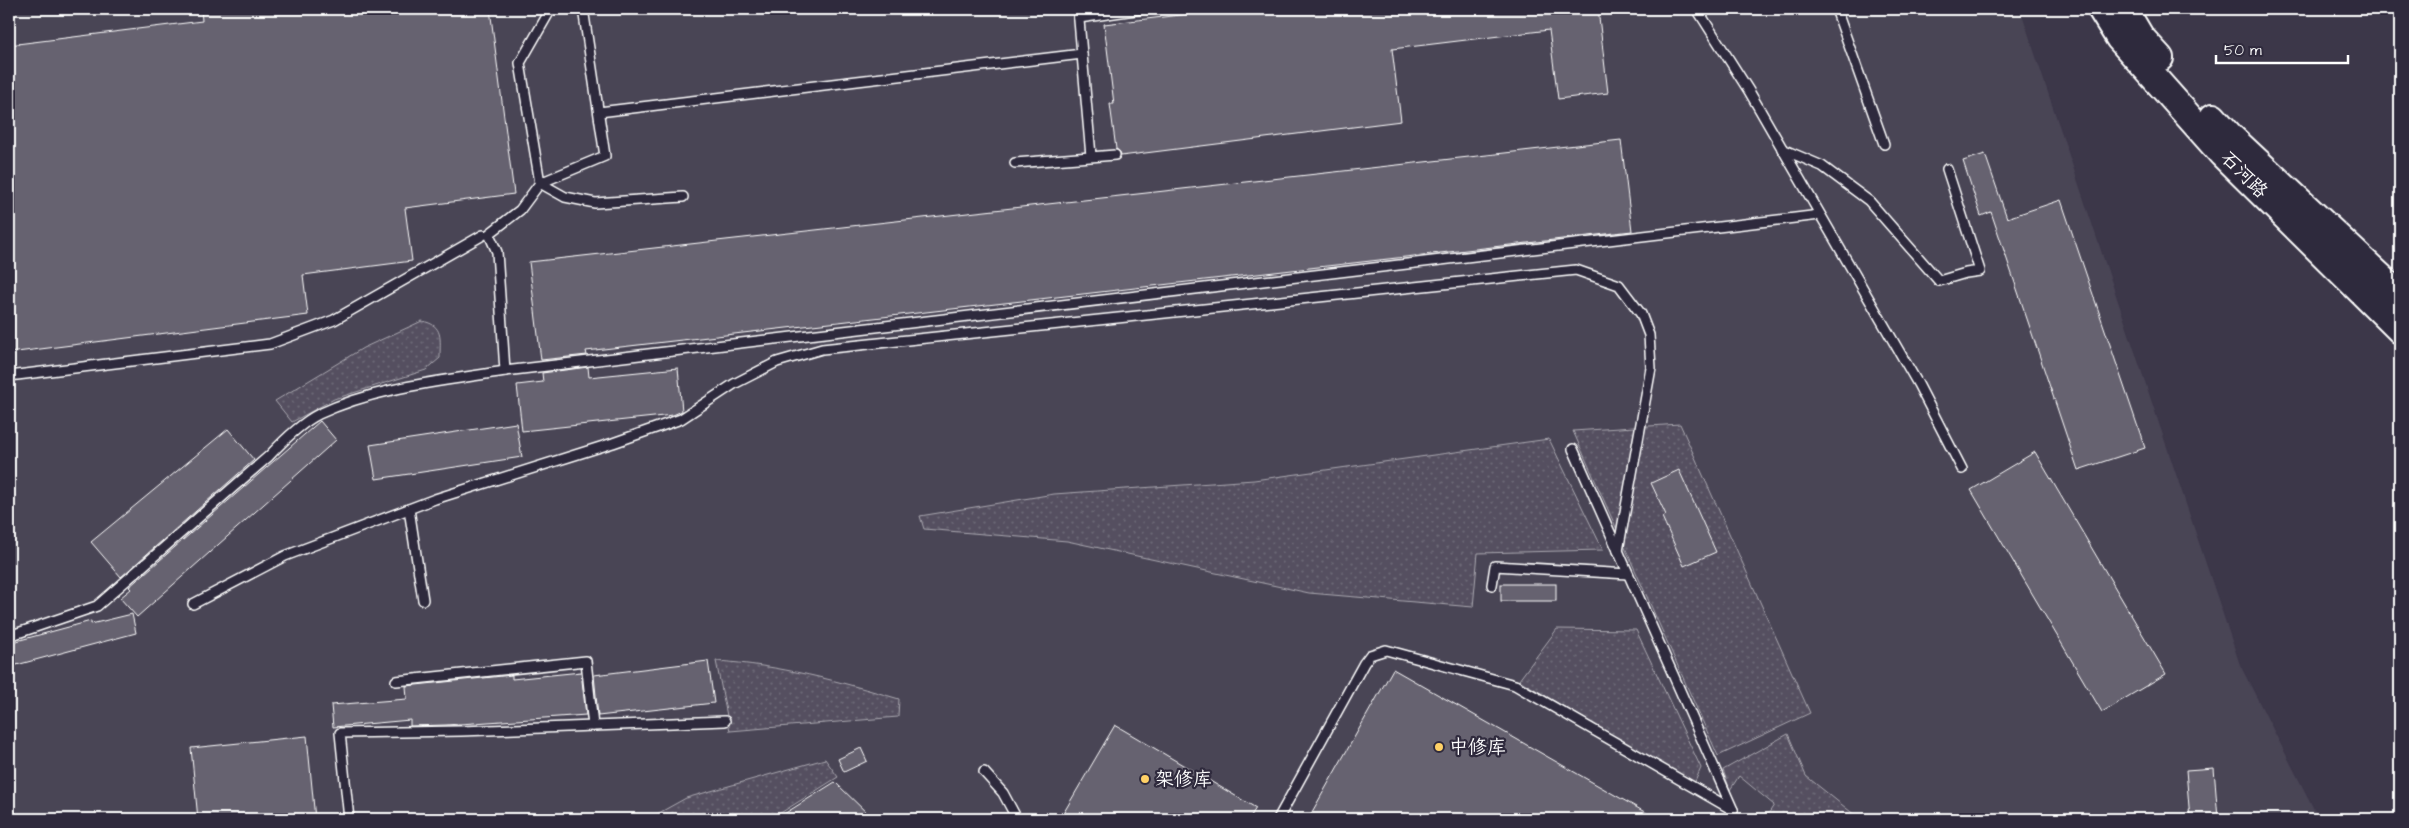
<svg xmlns="http://www.w3.org/2000/svg" width="2409" height="828" viewBox="0 0 2409 828" font-family="'Architects Daughter','LXGW WenKai TC',sans-serif">
	<style>
		.built { fill: #494455 }
		.grass { fill: url(#grass-dots); stroke: #aaa8b0 }
		.building { fill: #666270; stroke: #fff }
		.lines { fill: none; stroke-linecap: round; stroke-linejoin: round }
		.lane-casing { stroke: #fff; stroke-width: 12 }
		.secondary-casing { stroke: #fff; stroke-width: 30 }
		.lane { stroke: #2f2a3d; stroke-width: 9 }
		.secondary { stroke: #2f2a3d; stroke-width: 26 }
		.poi-dot { fill: #ffd166; stroke: #2f2a3d; stroke-width: 2 }
		.labels { text-anchor: middle; dominant-baseline: central; stroke-width: 4.5; stroke-linejoin: round; paint-order: stroke }
		.street-label { font-size: 19px; fill: #fff; stroke: #2f2a3d }
		.poi-label { font-size: 19px; fill: #fff; stroke: #2f2a3d; text-anchor: start }
	</style>
	<defs>
		<pattern id="grass-dots" width="8" height="8" patternUnits="userSpaceOnUse" patternTransform="scale(1.25)"><rect width="8" height="8" fill="#555060"/><path d="M2 2h.1M6 6h.1" fill="none" stroke="#6e6a78" stroke-width="1.8" stroke-linecap="round"/></pattern>
	</defs>
	<rect width="100%" height="100%" fill="#3c3749"/>
	<filter id="ink" filterUnits="userSpaceOnUse"><feTurbulence type="fractalNoise" baseFrequency=".02" numOctaves="2"/><feDisplacementMap in="SourceGraphic" scale="10" xChannelSelector="R" yChannelSelector="G"/><feConvolveMatrix kernelMatrix="1 2 1 2 8 2 1 2 1" color-interpolation-filters="sRGB"/></filter>
	<g filter="url(#ink)">
		<!-- built -->
		<path class="built" d="M9,9H2020L2240,665L2319,819H9Z"/>
		<!-- grass -->
		<g class="grass">
			<path d="M422,321C444,325 440,339 440,358L426,370L334,399L292,422L275,401L363,348Z"/>
			<path d="M1680,424L1810,713L1718,756L1573,431Z"/>
			<path d="M1549,439L1603,550L1478,553L1473,607L1309,593L1067,541L924,529L920,516L1054,494L1254,480Z"/>
			<path d="M1557,629L1636,630L1701,768L1694,784L1519,680Z"/>
			<path d="M716,661C779,665 839,681 899,699L898,717L730,731Z"/>
			<path d="M1788,734L1806,776L1856,816L1853,819H1765L1774,805L1739,776L1730,790L1723,770Z"/>
			<path d="M825,759L838,777L771,819H648L686,798Z"/>
		</g>
		<!-- building -->
		<g class="building">
			<path d="M201,9H490L514,194L405,208L412,261L303,275L308,315L9,353V45L202,21Z"/>
			<path d="M1231,9H1598L1608,93L1558,99L1549,30L1392,49L1401,121L1121,156L1120,152L1116,149L1110,104H1114L1104,24Z"/>
			<path d="M1621,140L1632,231L586,351L587,355L541,360L529,262Z"/>
			<path d="M1985,154L2007,218L2061,200L2145,448L2078,470L1991,212L1981,216L1963,161Z"/>
			<path d="M588,367L589,377L678,368L682,411L673,415L522,431L517,385L543,382L542,373Z"/>
			<path d="M320,421L336,440L137,617L120,598L131,589L129,587Z"/>
			<path d="M516,423L522,457L376,479L370,445Z"/>
			<path d="M228,429L254,460L121,577L91,542Z"/>
			<path d="M2035,452L2166,674L2102,712L1971,490Z"/>
			<path d="M1679,470L1716,552L1684,566L1662,517L1666,515L1651,483Z"/>
			<rect x="1501" y="584" width="55" height="17"/>
			<path d="M132,614L136,633L9,667V643L91,621V624Z"/>
			<path d="M708,661L714,703L598,716L594,675Z"/>
			<path d="M1393,669L1657,819H1308Z"/>
			<path d="M581,672L586,715L446,725L410,726V720L333,727L331,705L407,699L406,686L512,675V679Z"/>
			<path d="M1115,725L1256,808L1249,819H1060Z"/>
			<path d="M307,736L315,819H198L191,748Z"/>
			<path d="M861,748L867,761L844,772L838,759Z"/>
			<path d="M2214,768L2218,819H2190L2186,770Z"/>
			<path d="M835,782L873,819H776Z"/>
		</g>
		<g class="lines">
			<defs>
				<g id="lane">
					<path d="M551,9L520,63L540,183L520,210L489,234L497,252L505,371L1820,215"/>
					<path d="M581,9L584,15L605,156L540,183L565,197L595,203L683,197"/>
					<path d="M1078,9L1091,156"/>
					<path d="M1697,9L1749,91L1918,384L1962,469"/>
					<path d="M1836,9L1884,144"/>
					<path d="M1079,18L1142,9"/>
					<path d="M599,112L1082,54"/>
					<path d="M1782,149L1822,166L1869,201L1939,281L1966,273L1980,271L1947,169"/>
					<path d="M1015,163L1115,155"/>
					<path d="M9,376L270,344L334,320L483,235"/>
					<path d="M1573,449L1733,810L1730,819"/>
					<path d="M409,509L423,600"/>
					<path d="M1492,585L1495,566L1628,574"/>
					<path d="M193,604L285,556L435,499L613,443L681,419L734,384L777,362L822,349L1576,270L1619,285L1641,314L1649,335L1651,368L1618,551"/>
					<path d="M9,636L97,606L269,456C283,441 301,423 319,414C376,387 443,381 505,371"/>
					<path d="M396,681L586,661L593,726"/>
					<path d="M984,772L1003,793L1017,819"/>
					<path d="M349,819L340,733L461,731L725,721"/>
					<path d="M1278,819L1364,663L1370,655L1386,650L1515,685L1733,810"/>
				</g>
				<g id="secondary">
					<path d="M2101,9L2119,38L2222,154L2400,330"/>
					<path d="M2124,9L2140,36L2160,58"/>
					<path d="M2213,117L2231,137L2383,279L2400,299"/>
				</g>
			</defs>
			<!-- lane casing -->
			<use href="#lane" class="lane-casing"/>
			<!-- secondary casing -->
			<use href="#secondary" class="secondary-casing"/>
			<!-- lane -->
			<use href="#lane" class="lane"/>
			<!-- secondary -->
			<use href="#secondary" class="secondary"/>
		</g>
	</g>
	<!-- markers -->
	<g class="poi-dot">
		<circle cx="1439" cy="747" r="5"/>
		<circle cx="1145" cy="779" r="5"/>
	</g>
	<g class="labels">
		<!-- street labels -->
		<g class="street-label">
			<text transform="translate(2244 175) rotate(45)">石河路</text>
		</g>
		<!-- poi labels -->
		<g class="poi-label">
			<text x="1449" y="747">中修库</text>
			<text x="1155" y="779">架修库</text>
		</g>
	</g>
	<!-- margin -->
	<rect width="2409" height="828" fill="none" stroke="#2f2a3d" stroke-width="30"/>
	<rect x="15" y="15" width="2379" height="798" fill="none" stroke="#fff" stroke-width="2" filter="url(#ink)"/>
	<!-- scale -->
	<path d="M2216 55v8h132v-8" fill="none" stroke="#ffffff" stroke-width="2.5"/>
	<text x="2224" y="55" font-size="15" fill="#ffffff" stroke="#2f2a3d" stroke-width="4" paint-order="stroke">50 m</text>
</svg>
